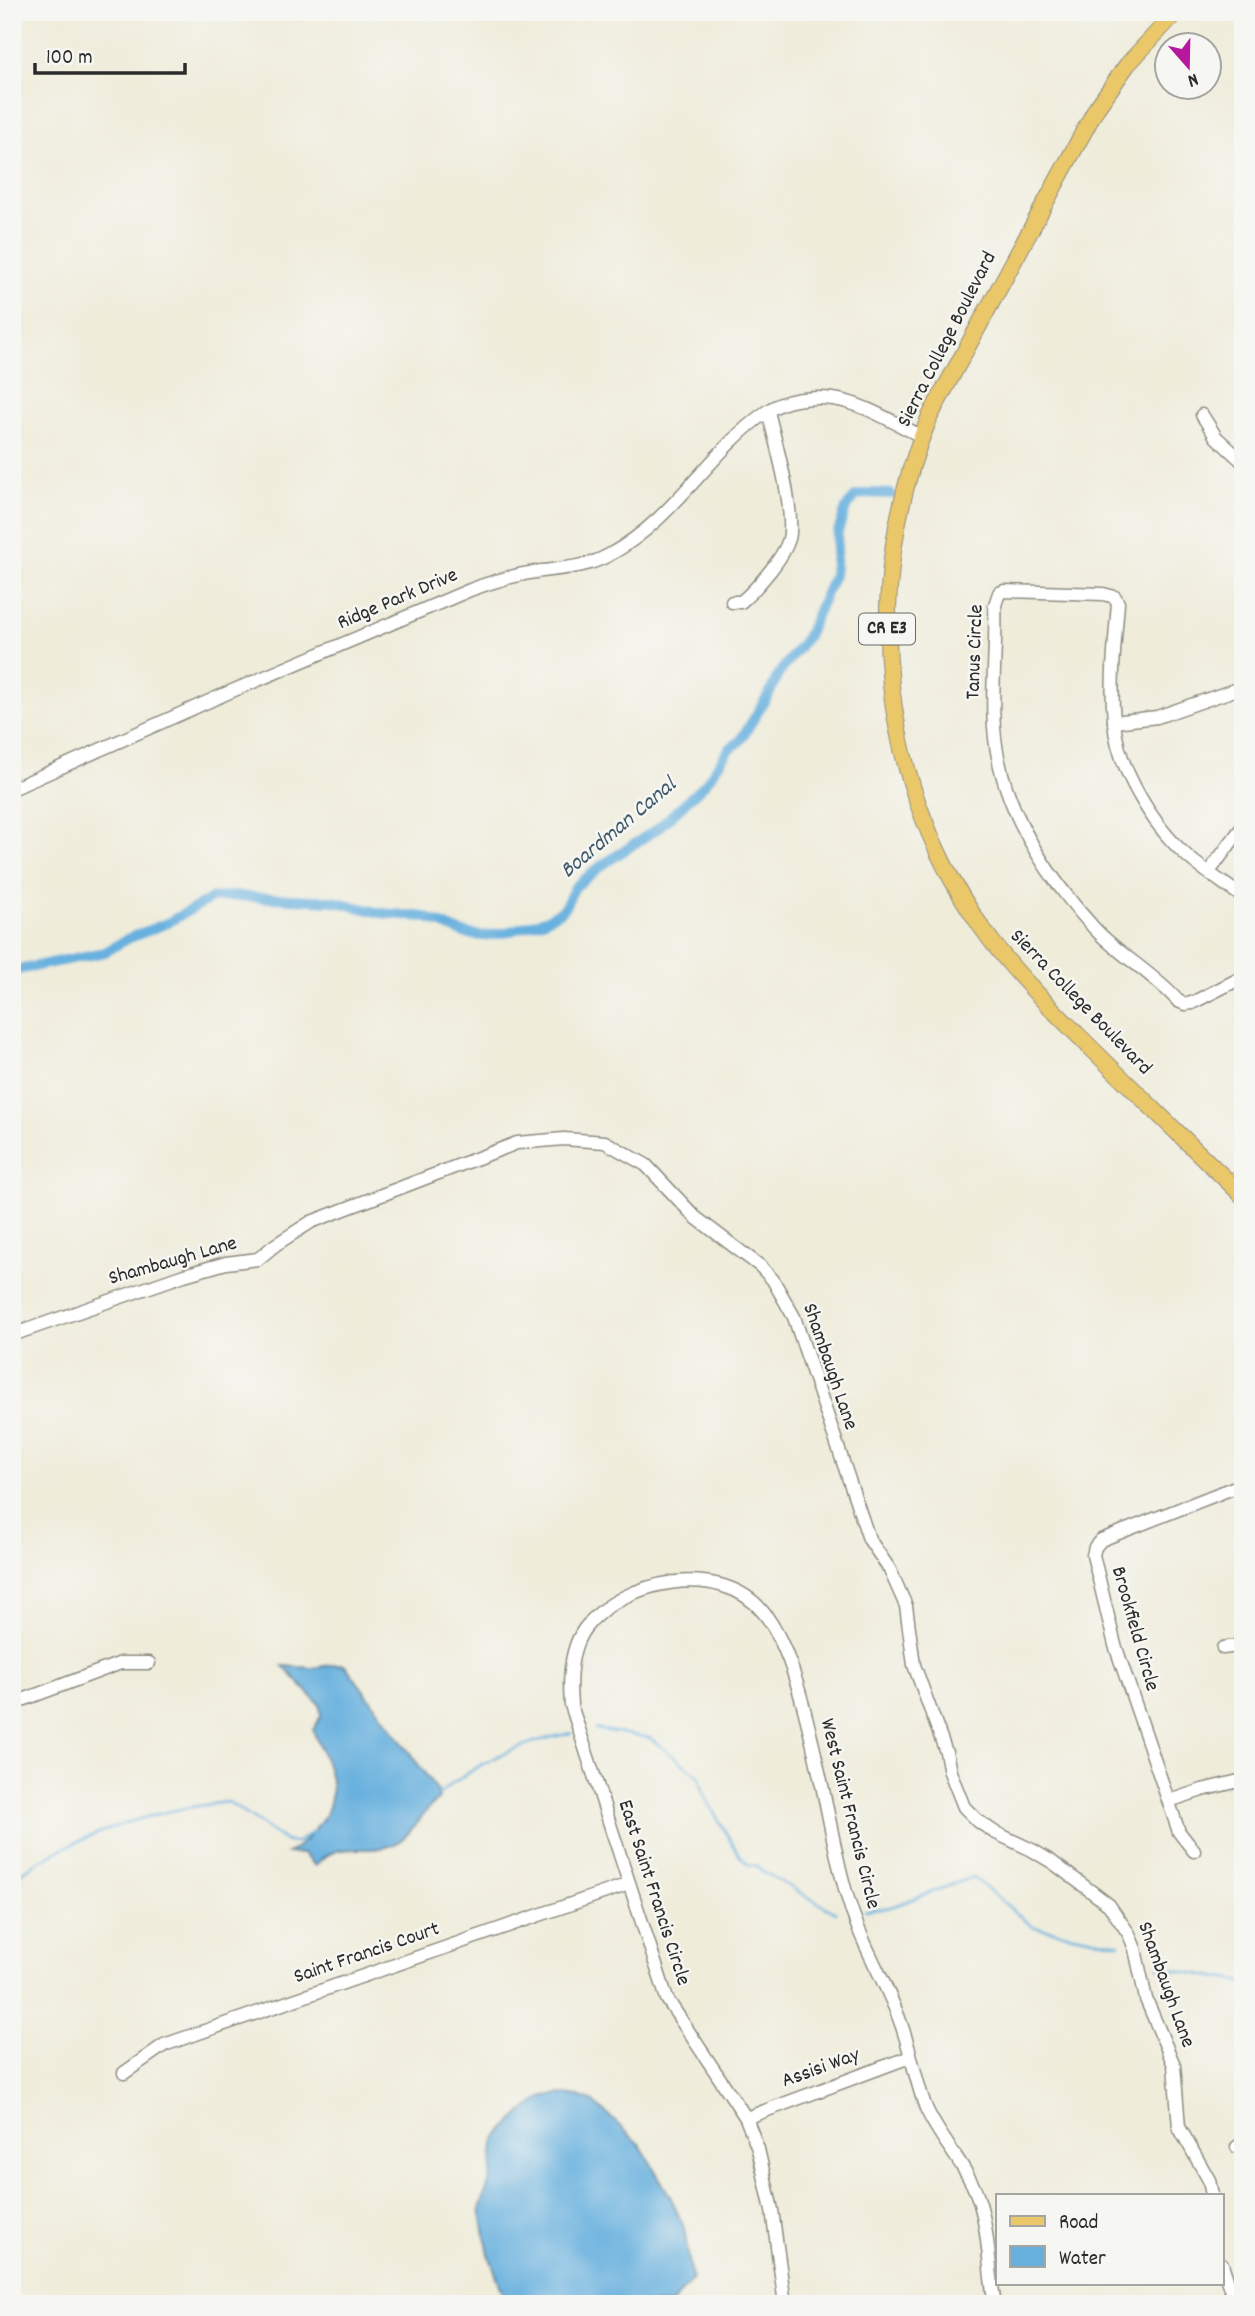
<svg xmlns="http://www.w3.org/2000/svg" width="1255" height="2316" viewBox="0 0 1255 2316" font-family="Dekko,sans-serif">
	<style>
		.water { fill: #67b0de; stroke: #496e84; stroke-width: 2 }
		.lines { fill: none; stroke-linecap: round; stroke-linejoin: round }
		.stream { stroke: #67b0de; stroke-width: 2.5 }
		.canal { stroke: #67b0de; stroke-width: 10 }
		.minor-casing { stroke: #8d8c82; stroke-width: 15 }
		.major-casing { stroke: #8d8c82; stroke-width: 18 }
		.minor { stroke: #fff; stroke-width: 12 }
		.major { stroke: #eac769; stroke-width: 16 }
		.labels { text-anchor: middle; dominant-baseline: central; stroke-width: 5; stroke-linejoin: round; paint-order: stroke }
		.shield { fill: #f6f6f2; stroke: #686867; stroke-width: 2 }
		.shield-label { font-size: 19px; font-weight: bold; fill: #2b2b2b }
		.street-label { font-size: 21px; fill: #2b2b2b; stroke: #f6f6f2 }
		.water-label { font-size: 23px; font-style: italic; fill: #405a6a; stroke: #f6f6f2 }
	</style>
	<rect width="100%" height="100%" fill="#f6f6f2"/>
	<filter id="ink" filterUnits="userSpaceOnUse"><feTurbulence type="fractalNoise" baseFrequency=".0143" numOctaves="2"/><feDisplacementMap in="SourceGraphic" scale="14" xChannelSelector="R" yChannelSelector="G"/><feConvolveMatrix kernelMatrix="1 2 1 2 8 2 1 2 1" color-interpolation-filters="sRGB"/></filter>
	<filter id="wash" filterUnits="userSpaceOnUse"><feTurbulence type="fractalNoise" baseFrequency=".00686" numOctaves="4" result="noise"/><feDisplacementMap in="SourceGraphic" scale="28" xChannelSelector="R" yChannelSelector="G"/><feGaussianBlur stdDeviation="1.57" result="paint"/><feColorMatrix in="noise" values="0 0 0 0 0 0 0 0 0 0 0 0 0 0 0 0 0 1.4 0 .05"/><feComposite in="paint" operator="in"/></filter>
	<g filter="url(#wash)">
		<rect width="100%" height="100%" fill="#efecda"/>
		<!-- water -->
		<g class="water">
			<path d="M337,1664L345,1665L437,1790L439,1799C422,1810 412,1836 394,1844C367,1857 338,1837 315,1866L303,1854L288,1853C303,1844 310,1836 320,1823C344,1791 326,1763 313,1730L321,1716L320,1705L283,1666L313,1668Z"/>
			<path d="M558,2094L579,2096L594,2102L640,2145L671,2198L684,2228L692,2279L672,2304H507L489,2255L480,2209L491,2177L494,2144L498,2136L526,2109L542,2098Z"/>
		</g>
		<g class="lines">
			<!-- stream -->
			<g class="stream">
				<path d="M596,1729L650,1738L699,1776L705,1797L739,1855L749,1865L758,1866L762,1871L836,1913"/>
				<path d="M438,1795C479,1761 519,1743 571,1733"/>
				<path d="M12,1878C78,1834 150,1810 228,1802L287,1842H298L313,1832"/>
				<path d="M865,1911L891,1907L973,1877L1033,1927L1119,1944"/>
				<path d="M1158,1967L1243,1982"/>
			</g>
			<!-- canal -->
			<path class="canal" d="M12,971L105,952L127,939L167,923L212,898L232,896L333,901L381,913L425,917L463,933L483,936L504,933L545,920L563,910L575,887L601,866L657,829L705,784L729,749L740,741L769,694L778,675L807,636L834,575L838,532L846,508L856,496L869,493L891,494"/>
		</g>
	</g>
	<g filter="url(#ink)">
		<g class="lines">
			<defs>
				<g id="minor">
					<path d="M1202,415L1216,437L1243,462"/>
					<path d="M732,602H741C756,589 789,553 790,533C792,498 776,445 768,411"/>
					<path d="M1114,722L1157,717L1243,687"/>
					<path d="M12,789L225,694L470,590C494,581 517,574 542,571C566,568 587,567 609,555C675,519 708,453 766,412C784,399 812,396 833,399C863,403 894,423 921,436"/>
					<path d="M1209,872L1243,826"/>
					<path d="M1243,897C1224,883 1204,871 1187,856C1152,825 1117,767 1114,721C1110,682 1115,642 1118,603L1115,597L1103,594L1004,591L999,593L995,605C997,645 991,686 994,727C999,803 1043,872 1094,928C1119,955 1153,973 1178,1001L1185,1004L1192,1003L1243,977"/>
					<path d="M12,1335L184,1275L226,1263L258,1259L275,1245L311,1222L517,1143L564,1139L605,1142L646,1165L695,1217L760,1266L773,1280L794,1317L869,1539L890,1570L906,1606L914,1665L946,1752L950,1772L964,1807L978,1821L994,1832L1032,1850L1052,1862L1092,1892L1109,1905L1129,1934L1135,1949L1146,1999L1174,2065L1179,2127L1209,2180L1212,2195"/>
					<path d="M1223,1648L1243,1645"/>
					<path d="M12,1704L121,1663H149"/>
					<path d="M1169,1801L1202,1790L1243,1780"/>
					<path d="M1194,1851L1179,1832L1115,1645L1093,1555L1095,1547L1101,1540L1243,1484"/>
					<path d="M124,2073L164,2045L629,1884"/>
					<path d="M746,2118L910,2057"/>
					<path d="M1237,2147L1243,2143"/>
					<path d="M1222,2264L1235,2304"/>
					<path d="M785,2304L772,2210L758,2149L746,2118L667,1999L571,1705C569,1681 570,1648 585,1628C622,1580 721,1560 763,1612C794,1649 810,1733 821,1781C832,1829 839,1879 857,1925C870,1958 888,1988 900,2021C911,2050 915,2080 926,2108C941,2142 970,2168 980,2204C990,2237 988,2271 995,2304"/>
				</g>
				<path id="major" d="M1176,12L1127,65L1096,109L930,416C858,588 878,788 990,939C1020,979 1056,1013 1091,1048C1141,1097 1192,1147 1243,1196"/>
			</defs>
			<!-- minor casing -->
			<use href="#minor" class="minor-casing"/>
			<!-- major casing -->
			<use href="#major" class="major-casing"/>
			<!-- minor -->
			<use href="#minor" class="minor"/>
			<!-- major -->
			<use href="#major" class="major"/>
		</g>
	</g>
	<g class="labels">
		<!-- shield labels -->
		<rect class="shield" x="859" y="613.5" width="56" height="31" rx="5"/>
		<g class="shield-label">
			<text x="887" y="629">CR E3</text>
		</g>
		<!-- street labels -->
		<g class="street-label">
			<text transform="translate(948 340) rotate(-63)">Sierra College Boulevard</text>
			<text transform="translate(398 600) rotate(-23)">Ridge Park Drive</text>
			<text transform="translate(976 652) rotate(-88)">Tanus Circle</text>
			<text transform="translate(1080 1003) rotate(46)">Sierra College Boulevard</text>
			<text transform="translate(173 1262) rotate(-16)">Shambaugh Lane</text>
			<text transform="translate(829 1367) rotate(71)">Shambaugh Lane</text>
			<text transform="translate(1134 1629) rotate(74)">Brookfield Circle</text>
			<text transform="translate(849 1814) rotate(76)">West Saint Francis Circle</text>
			<text transform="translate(653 1893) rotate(72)">East Saint Francis Circle</text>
			<text transform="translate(367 1954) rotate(-19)">Saint Francis Court</text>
			<text transform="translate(1165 1985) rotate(70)">Shambaugh Lane</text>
			<text transform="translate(821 2069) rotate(-20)">Assisi Way</text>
		</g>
		<!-- water labels -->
		<g class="water-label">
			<text transform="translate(619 829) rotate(-40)">Boardman Canal</text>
		</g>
	</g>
	<!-- margin -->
	<rect width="1255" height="2316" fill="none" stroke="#f6f6f2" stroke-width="42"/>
	<!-- legend -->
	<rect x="996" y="2194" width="228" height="91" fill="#f6f6f2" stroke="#a5a5a2" stroke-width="2"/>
	<rect x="1010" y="2216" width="35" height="10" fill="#eac769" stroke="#a5a5a2" stroke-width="2"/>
	<text x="1059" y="2228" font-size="21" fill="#2b2b2b">Road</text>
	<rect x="1010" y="2246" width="35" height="21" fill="#67b0de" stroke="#a5a5a2" stroke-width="2"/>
	<text x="1059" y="2264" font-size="21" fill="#2b2b2b">Water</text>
	<!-- north arrow -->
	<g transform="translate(1188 66) rotate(160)"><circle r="33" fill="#f6f6f2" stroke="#a5a5a2" stroke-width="2"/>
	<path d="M0-5L12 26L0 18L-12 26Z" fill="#b5179e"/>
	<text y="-10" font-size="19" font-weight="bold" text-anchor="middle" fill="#2b2b2b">N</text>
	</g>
	<!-- scale -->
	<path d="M35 63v10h150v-10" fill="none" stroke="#2b2b2b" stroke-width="3.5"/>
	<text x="46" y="63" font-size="21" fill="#2b2b2b" stroke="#f6f6f2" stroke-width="5" paint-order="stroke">100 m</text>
</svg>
